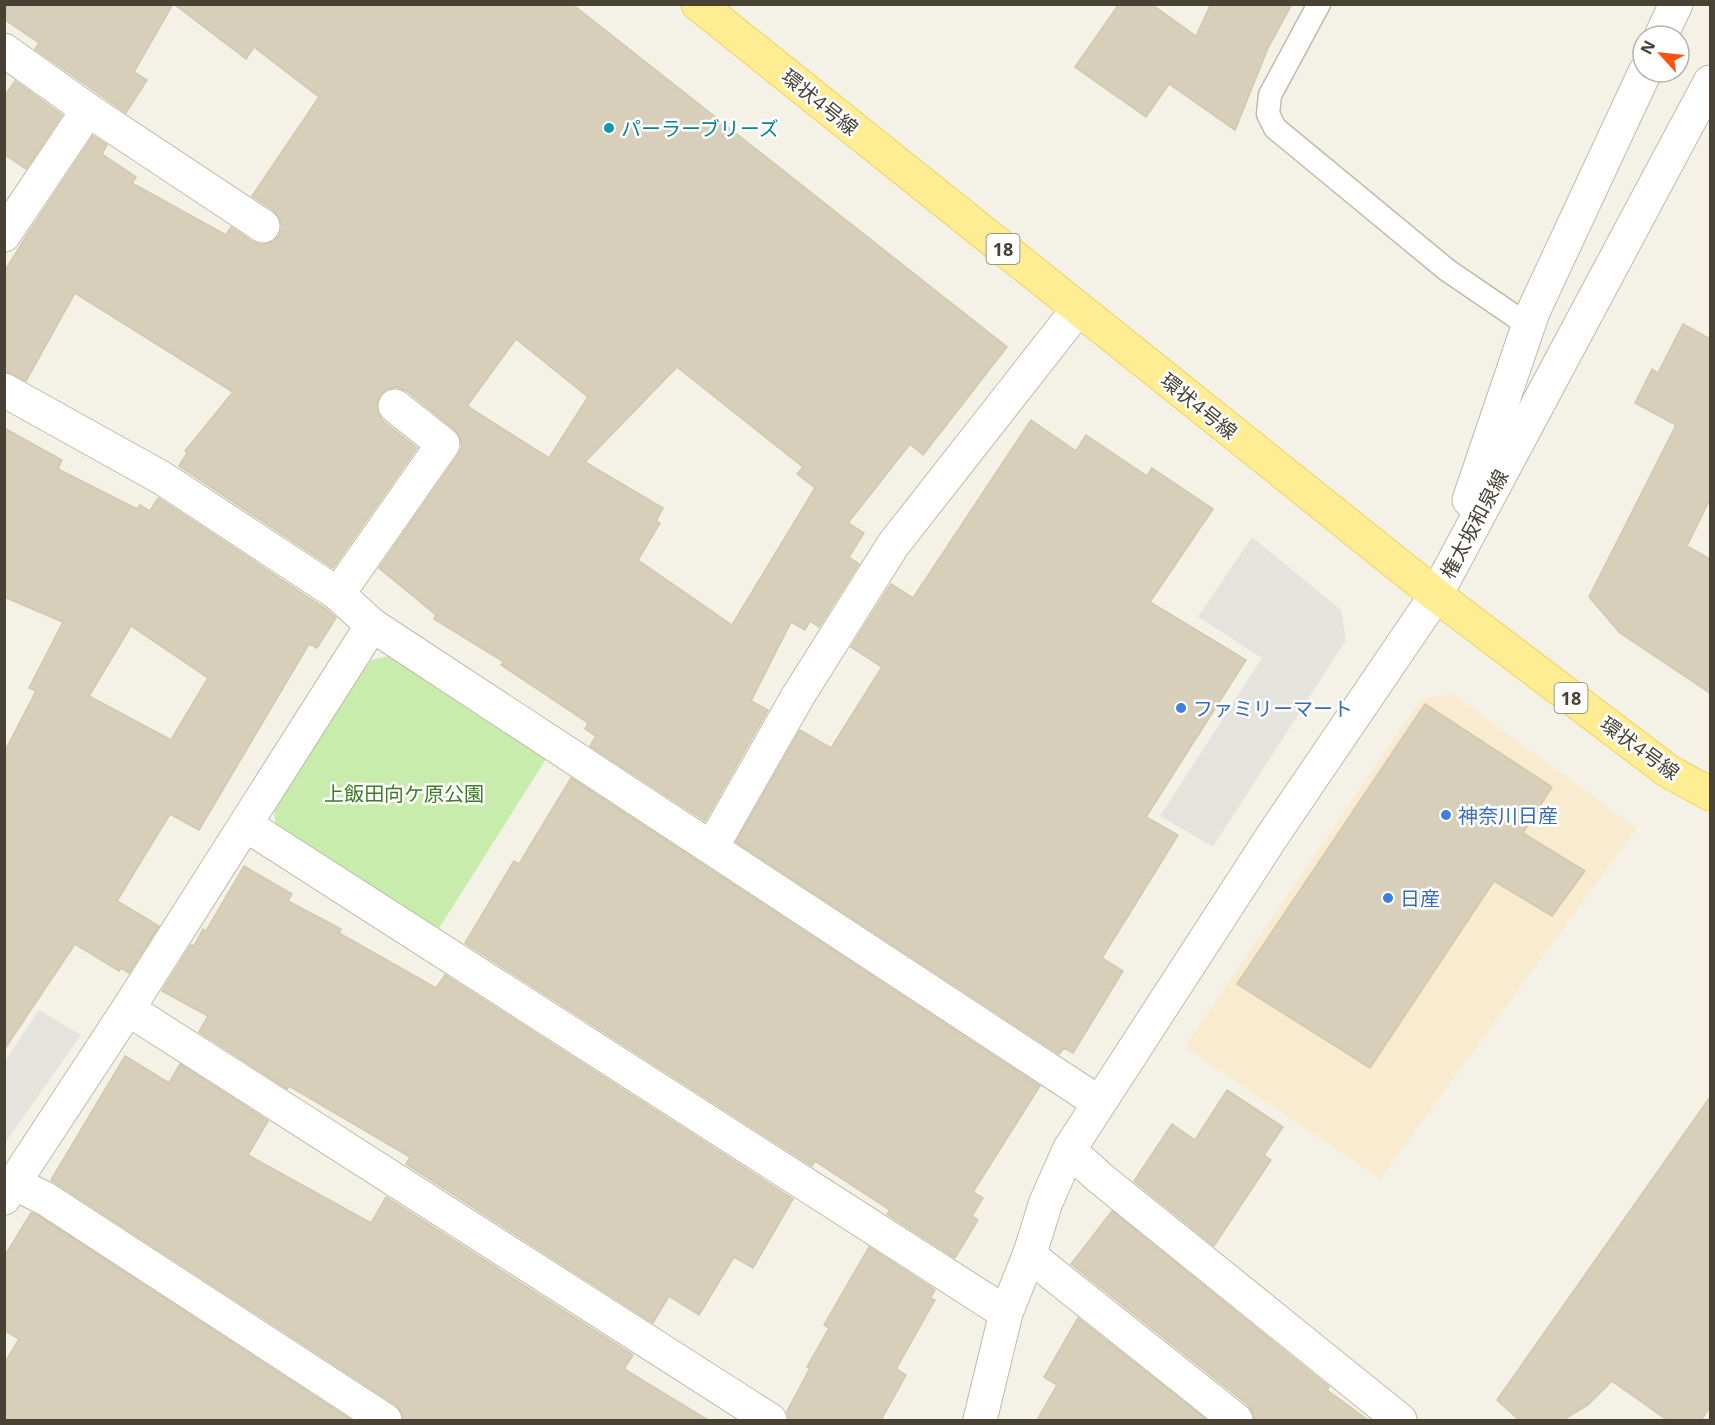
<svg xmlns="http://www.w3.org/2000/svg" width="1715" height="1425" viewBox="0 0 1715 1425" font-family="'Open Sans','Noto Sans JP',sans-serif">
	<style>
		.commercial { fill: #f8ebcf }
		.green { fill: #c7ecab }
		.parking { fill: #e5e3de }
		.building { fill: #d7cfba; stroke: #d2c8ad; stroke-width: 1.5; fill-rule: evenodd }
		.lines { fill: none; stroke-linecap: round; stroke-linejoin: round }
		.service-casing { stroke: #c0bba7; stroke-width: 25 }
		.minor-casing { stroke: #c0bba7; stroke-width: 35 }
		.tertiary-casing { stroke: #c0bba7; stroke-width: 35 }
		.primary-casing { stroke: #edd25b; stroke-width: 35 }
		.service { stroke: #fff; stroke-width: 22 }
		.minor { stroke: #fff; stroke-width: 33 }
		.tertiary { stroke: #fff; stroke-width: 33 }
		.primary { stroke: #ffed94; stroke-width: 33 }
		.culture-dot { fill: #0f9aa8; stroke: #fff; stroke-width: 2 }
		.shop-dot { fill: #3f7fe0; stroke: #fff; stroke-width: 2 }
		.labels { text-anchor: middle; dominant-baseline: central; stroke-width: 5; stroke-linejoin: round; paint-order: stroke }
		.shield { fill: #fff; stroke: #7e7b71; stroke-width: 1.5 }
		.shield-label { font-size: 18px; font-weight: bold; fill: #474234 }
		.street-label { font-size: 20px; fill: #474234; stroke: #fff }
		.culture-label { font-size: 20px; fill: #0d838f; stroke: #fff; text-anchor: start }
		.shop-label { font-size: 20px; fill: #366cbe; stroke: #fff; text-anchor: start }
		.park-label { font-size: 20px; fill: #3b7e23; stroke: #fff }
	</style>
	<rect width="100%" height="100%" fill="#f4f1e6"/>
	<!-- commercial -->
	<path class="commercial" d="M1453,694L1637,828L1380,1179L1186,1048L1187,1043L1421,699Z"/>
	<!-- green -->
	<path class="green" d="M399,654L546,759L436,933L276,832L274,806L371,660Z"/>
	<!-- parking -->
	<g class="parking">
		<path d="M1252,537L1341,610L1346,640L1213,847L1160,816L1262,658L1198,617Z"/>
		<path d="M39,1010L81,1035L5,1143V1061Z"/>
	</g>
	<!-- building -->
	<g class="building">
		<path d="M4,4H173L134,72L147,80L126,113L35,49L39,43L4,19Z"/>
		<path d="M174,4H572L1007,347L923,455L910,444L848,523L864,533L849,557L859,564L819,627L810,621L805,630L791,622L751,701L768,710L705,821L590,746L596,736L585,729L588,723L501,665L504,662L434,619L436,615L379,568L458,455L462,447L460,437L455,430L407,391L397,387L388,389L380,395L377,403V412L383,421L417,448L333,568L179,466L187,453L185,451L233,392L75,293L26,381L4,371V272L27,235L93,136L107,145L102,154L136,177L132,183L226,235L231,227L253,242L262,245L272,242L279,236L282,227L279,217L273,210L252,196L319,97L254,47L246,59ZM516,339L588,397L549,458L467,406ZM677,367L803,467L797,474L815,488L732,625L638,560L660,523L656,521L663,508L585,462Z"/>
		<path d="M1119,4H1151L1196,36L1211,4H1292L1268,48L1235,130L1169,84L1146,117L1075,67Z"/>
		<path d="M15,81L62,115L26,169L4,154V97Z"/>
		<path d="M1683,324L1710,339V499L1687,546L1710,559V693L1620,633L1589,597L1676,425L1635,403L1652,369L1658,373Z"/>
		<path d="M1031,420L1076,451L1086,435L1147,476L1152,468L1213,509L1150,602L1246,660L1146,817L1178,835L1102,958L1123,971L1073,1053L1064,1048L1059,1054L736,842L800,730L831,748L882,667L851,647L891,584L913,598Z"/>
		<path d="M4,428L62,460L58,469L137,509L140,505L150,511L158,498L326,609L336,618L317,648L309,644L199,830L170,814L117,901L159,926L129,973L121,968L119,971L75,944L4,1050V753L36,691L29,688L63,622L4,597ZM131,626L208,678L171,740L89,696Z"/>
		<path d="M1425,704L1552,787L1523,833L1585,871L1552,916L1494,881L1370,1068L1237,984Z"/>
		<path d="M571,778L1040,1086L973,1192L983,1198L972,1216L978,1220L955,1258L887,1214L890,1210L815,1161L812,1166L465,943L514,861L519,864Z"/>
		<path d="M244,866L292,894L288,901L341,929L339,933L436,988L445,975L793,1199L753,1268L734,1257L699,1315L669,1296L653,1323L406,1164L410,1157L289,1086L287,1089L199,1032L208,1016L162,991L191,945L194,946L203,929L206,931Z"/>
		<path d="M125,1056L169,1083L180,1064L268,1121L248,1155L371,1223L386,1197L633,1355L624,1369L708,1420H404L401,1411L395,1404L51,1180Z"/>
		<path d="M1227,1090L1283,1127L1264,1155L1271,1160L1214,1246L1134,1181L1172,1124L1195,1140Z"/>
		<path d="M1710,1097V1407L1701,1420H1667L1612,1381L1588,1405L1563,1420H1519L1497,1400Z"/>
		<path d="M1112,1211L1329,1387L1327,1390L1368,1420H1254L1253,1413L1248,1405L1071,1264Z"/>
		<path d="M31,1213L37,1215L351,1420H4V1364L19,1339L4,1330V1257Z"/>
		<path d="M869,1247L935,1290L930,1298L935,1300L896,1369L906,1375L881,1420H789L787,1411L810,1368L807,1367L829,1328L824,1325Z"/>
		<path d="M1078,1318L1207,1420H1037L1057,1385L1044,1377Z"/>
	</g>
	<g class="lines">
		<defs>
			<path id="service" d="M1319,4L1270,95L1268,114L1275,128L1447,270L1529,326"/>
			<g id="minor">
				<path d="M4,50L88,110L263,226"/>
				<path d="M4,235L88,110"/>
				<path d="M4,390L162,478L338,594L372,625"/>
				<path d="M338,594L443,444L395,406"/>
				<path d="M246,825L1006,1313"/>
				<path d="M712,847L798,696L893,545L1078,309"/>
				<path d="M128,1009L770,1420"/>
				<path d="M1069,1150L1100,1178L1400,1420"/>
				<path d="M14,1183L46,1199L385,1420"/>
				<path d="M4,1198L128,1009L372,625L1098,1102"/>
				<path d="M1030,1253L1039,1263L1236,1420"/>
			</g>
			<g id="tertiary">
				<path d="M1661,36L1676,4"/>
				<path d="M1469,500L1533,312L1645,72"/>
				<path d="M980,1420L1006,1313L1030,1253L1046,1202L1069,1150L1273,835L1436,595L1710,82"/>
			</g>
			<path id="primary" d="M698,4L1436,595L1668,771L1710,794"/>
		</defs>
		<!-- service casing -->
		<use href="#service" class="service-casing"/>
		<!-- minor casing -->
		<use href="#minor" class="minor-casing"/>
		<!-- tertiary casing -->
		<use href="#tertiary" class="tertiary-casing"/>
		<!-- primary casing -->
		<use href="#primary" class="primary-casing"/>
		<!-- service -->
		<use href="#service" class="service"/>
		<!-- minor -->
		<use href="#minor" class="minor"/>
		<!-- tertiary -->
		<use href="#tertiary" class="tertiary"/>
		<!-- primary -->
		<use href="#primary" class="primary"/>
	</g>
	<!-- markers -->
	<circle class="culture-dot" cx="609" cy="128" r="6"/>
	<g class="shop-dot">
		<circle cx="1181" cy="708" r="6"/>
		<circle cx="1446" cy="815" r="6"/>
		<circle cx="1388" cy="898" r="6"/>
	</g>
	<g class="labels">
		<!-- shield labels -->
		<g class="shield">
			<rect x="986.5" y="234" width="33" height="30" rx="4.5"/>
			<rect x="1554.5" y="683" width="33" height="30" rx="4.5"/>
		</g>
		<g class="shield-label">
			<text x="1003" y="249">18</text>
			<text x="1571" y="698">18</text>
		</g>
		<!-- street labels -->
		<g class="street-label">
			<text transform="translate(820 102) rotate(39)">環状4号線</text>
			<text transform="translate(1199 406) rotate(39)">環状4号線</text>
			<text transform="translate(1474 524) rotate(-62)">権太坂和泉線</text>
			<text transform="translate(1640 748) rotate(36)">環状4号線</text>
		</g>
		<!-- culture labels -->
		<g class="culture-label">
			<text x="621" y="128">パーラーブリーズ</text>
		</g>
		<!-- shop labels -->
		<g class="shop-label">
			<text x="1193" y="708">ファミリーマート</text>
			<text x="1458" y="815">神奈川日産</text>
			<text x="1400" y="898">日産</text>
		</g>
		<!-- park labels -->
		<g class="park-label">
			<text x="404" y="793">上飯田向ケ原公園</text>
		</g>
	</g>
	<!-- border -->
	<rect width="1715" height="1425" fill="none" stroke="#474234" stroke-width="12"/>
	<!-- north arrow -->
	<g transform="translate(1661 54) rotate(297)"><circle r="28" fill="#ffffff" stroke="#b5b3ae" stroke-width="1.5"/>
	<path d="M0-4.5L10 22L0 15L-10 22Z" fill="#ff5112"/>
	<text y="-9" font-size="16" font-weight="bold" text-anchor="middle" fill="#474234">N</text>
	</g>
</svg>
